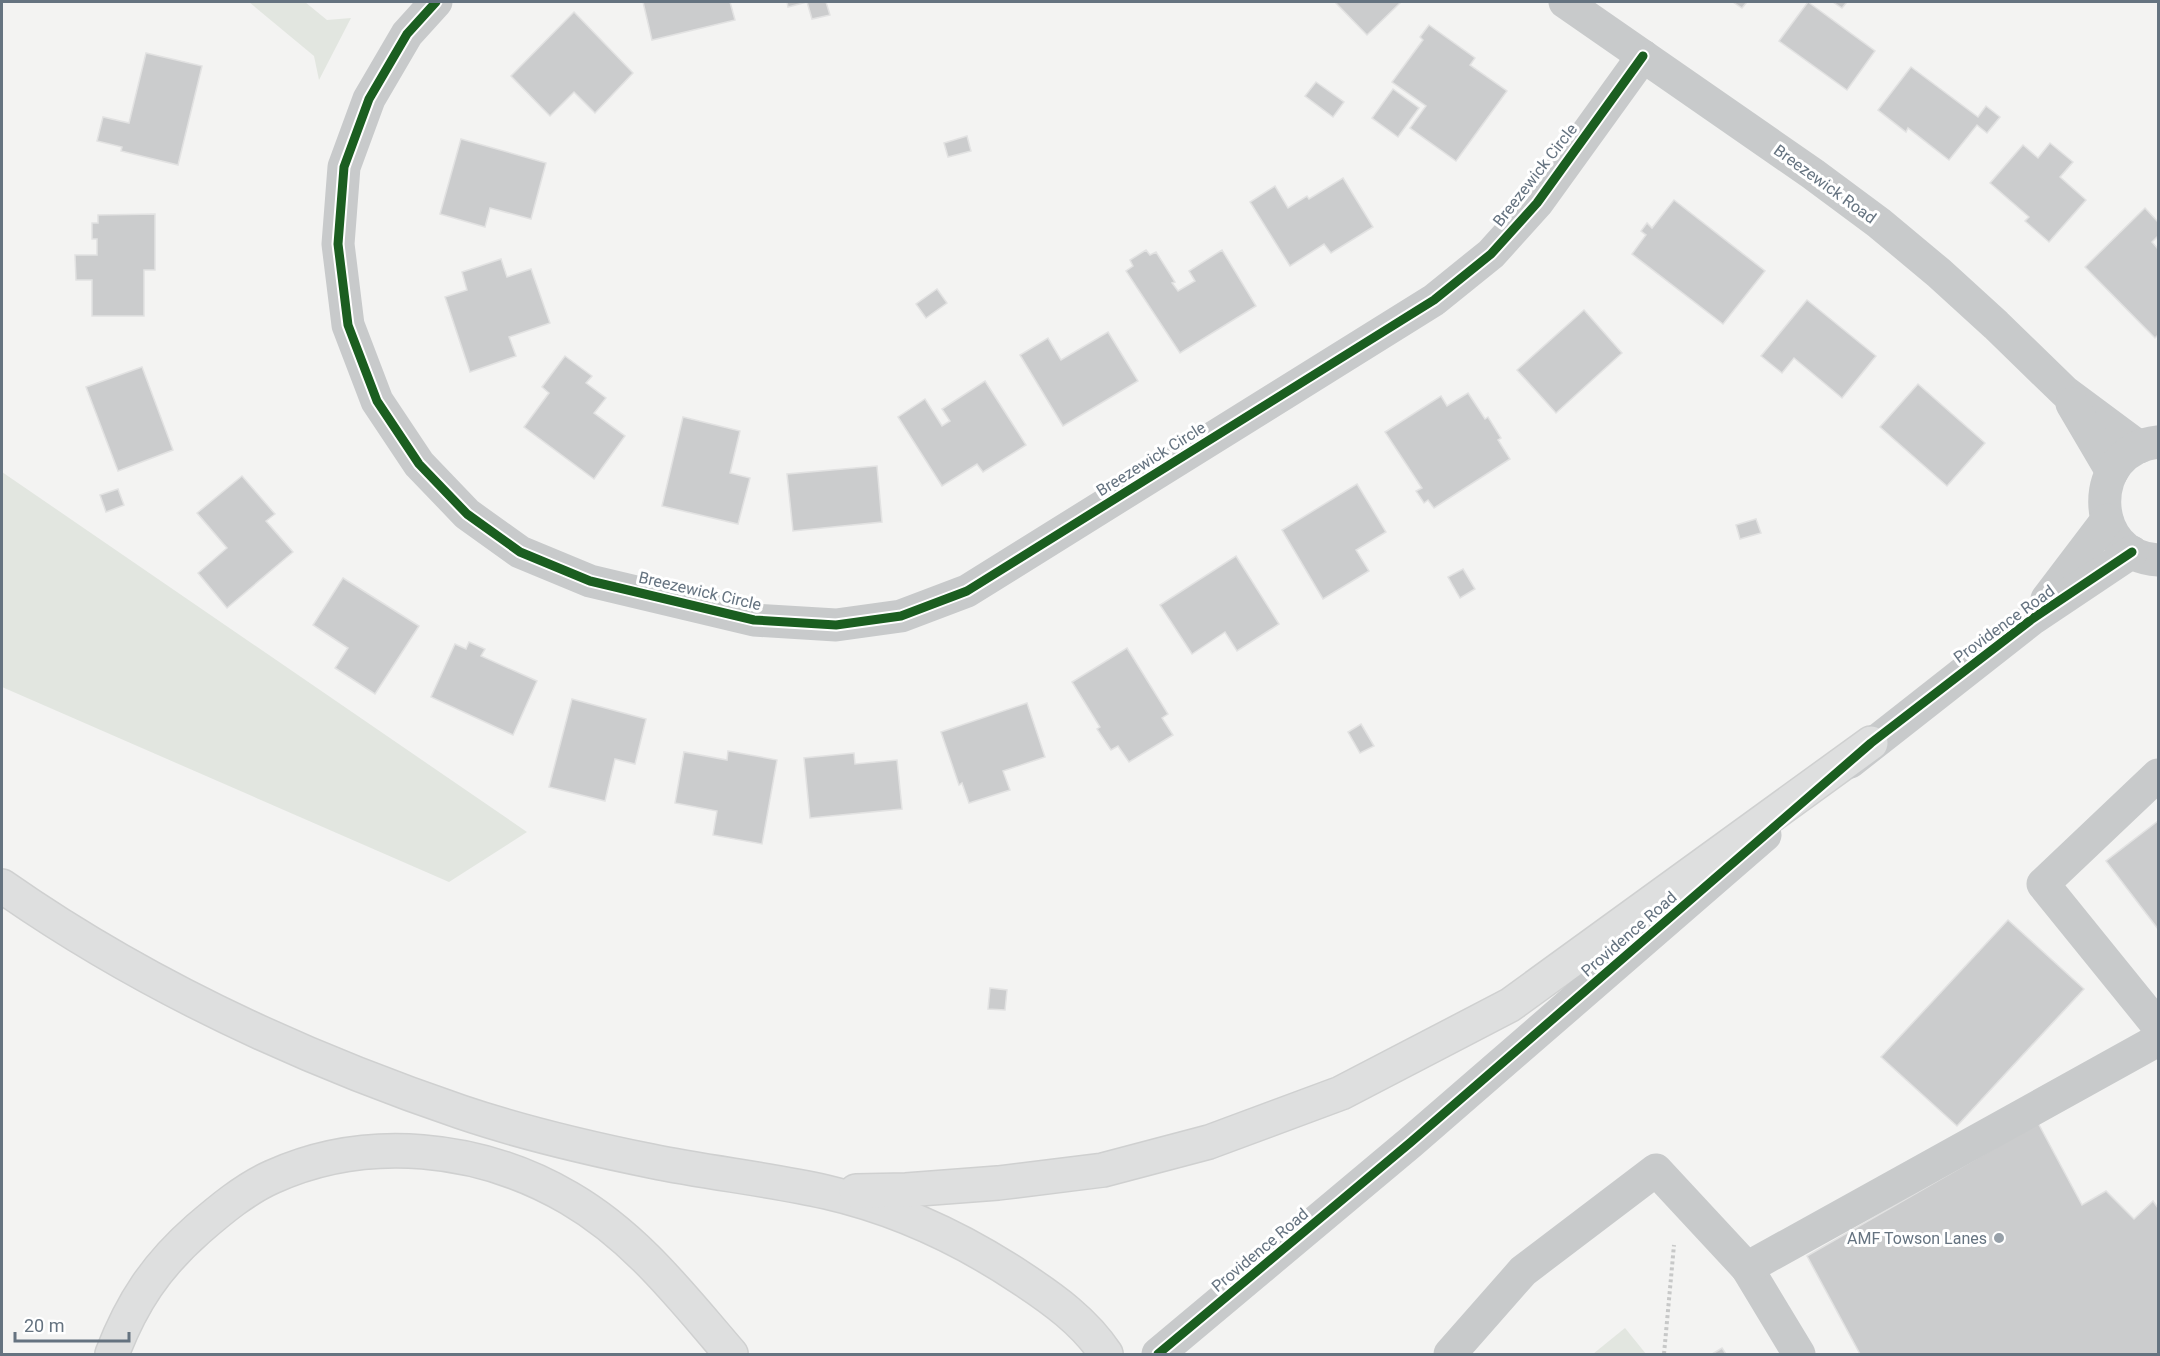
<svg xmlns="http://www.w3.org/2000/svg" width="2160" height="1356" viewBox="0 0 2160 1356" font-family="Roboto,sans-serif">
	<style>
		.green { fill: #e2e6e0 }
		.building { fill: #cbcccd; stroke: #e2e2e2; stroke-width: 1.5 }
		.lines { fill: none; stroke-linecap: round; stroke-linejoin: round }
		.highway-casing { stroke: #cfd0d0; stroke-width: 36 }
		.path { stroke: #c7c8c8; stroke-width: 4; stroke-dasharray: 3 3; stroke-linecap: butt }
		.minor { stroke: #c8cacb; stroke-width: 33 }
		.highway { stroke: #dedfdf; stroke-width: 33 }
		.cycleway-casing { stroke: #fff; stroke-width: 13 }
		.cycleway { stroke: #1b5e20; stroke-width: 9 }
		.poi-dot { fill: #97a0a8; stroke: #fff; stroke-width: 2 }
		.labels { text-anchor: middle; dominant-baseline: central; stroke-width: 6; stroke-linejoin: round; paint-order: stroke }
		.street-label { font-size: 16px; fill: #657380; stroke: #fff }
		.poi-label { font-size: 16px; fill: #657380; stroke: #fff; text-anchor: end }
	</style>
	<rect width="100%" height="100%" fill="#f3f3f2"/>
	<!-- green -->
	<g class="green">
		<path d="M249,2H305L327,20L351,18L319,80L314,56Z"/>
		<path d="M2,472L527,832L449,882L2,687Z"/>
		<path d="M1625,1328L1646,1354H1593Z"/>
	</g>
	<!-- building -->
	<g class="building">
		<path d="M643,2H730L735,20L652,40Z"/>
		<path d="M787,2H826L830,15L812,19L807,2L788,7Z"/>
		<path d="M1335,2H1401L1367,35Z"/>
		<path d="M1733,2H1747L1742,8Z"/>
		<path d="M1808,2L1875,51L1847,90L1779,41Z"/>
		<path d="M1833,2H1847L1842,8Z"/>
		<path d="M574,12L633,73L595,113L574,92L550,116L511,76Z"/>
		<path d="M1429,25L1475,58L1470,65L1507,91L1456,161L1410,128L1426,106L1392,82L1423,40L1420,37Z"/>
		<path d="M146,53L202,66L178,165L121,151L122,147L97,141L103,117L129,123Z"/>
		<path d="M1911,67L1978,117L1986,106L2000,117L1987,133L1977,125L1949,160L1908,128L1906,132L1878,110Z"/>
		<path d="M1316,82L1344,102L1333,117L1305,96Z"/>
		<path d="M1393,89L1419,108L1398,137L1372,118Z"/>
		<path d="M967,136L971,151L948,157L944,143Z"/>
		<path d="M461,139L546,163L531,219L490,208L485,227L440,214Z"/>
		<path d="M2050,143L2073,162L2060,177L2086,200L2049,242L2025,221L2029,217L1990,183L2023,145L2038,158Z"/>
		<path d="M1343,178L1373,227L1331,253L1324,244L1290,266L1250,202L1275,186L1288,208L1307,196L1309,199Z"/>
		<path d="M1674,200L1765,271L1723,324L1632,254L1646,235L1641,231L1647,223L1652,228Z"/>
		<path d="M2145,208L2158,222V236L2152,242L2158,249V335L2155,338L2085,267Z"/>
		<path d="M155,214V270H144V316H92V280H76L75,255H97V239H92V223H98V215Z"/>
		<path d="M1146,250L1150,255L1156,252L1175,282L1172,283L1178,291L1195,281L1189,271L1222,250L1256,306L1180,353L1126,271L1133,266L1130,260Z"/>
		<path d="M501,259L507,277L531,269L550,323L509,337L516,356L470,372L445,297L467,290L462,272Z"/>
		<path d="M937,289L947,303L926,318L916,304Z"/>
		<path d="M1807,300L1876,356L1842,398L1794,358L1782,373L1761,356Z"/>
		<path d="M1584,310L1622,353L1556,413L1517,370Z"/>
		<path d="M1108,332L1138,381L1063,426L1020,355L1048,338L1061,360Z"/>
		<path d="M565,356L592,376L586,383L606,398L594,413L625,436L594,479L524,427L549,393L542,387Z"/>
		<path d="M142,367L173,450L118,471L86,387Z"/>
		<path d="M985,381L1026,445L983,472L977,464L942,486L898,417L925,399L942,426L950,421L942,409Z"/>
		<path d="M1918,384L1985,443L1947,486L1880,427Z"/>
		<path d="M1468,393L1485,419L1488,417L1501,438L1498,440L1510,459L1434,508L1428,500L1424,503L1416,491L1422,488L1385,432L1441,396L1447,406Z"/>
		<path d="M683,417L740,431L730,473L750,478L738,524L662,506Z"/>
		<path d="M877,466L882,522L793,531L787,474Z"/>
		<path d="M242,476L275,514L266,521L293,552L227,608L198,573L227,548L197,513Z"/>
		<path d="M1357,484L1386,532L1356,550L1369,571L1323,599L1282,530Z"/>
		<path d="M118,489L124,505L106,512L100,495Z"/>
		<path d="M1756,519L1761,533L1740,539L1736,525Z"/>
		<path d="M1236,556L1279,624L1237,651L1225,632L1192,654L1160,605Z"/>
		<path d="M1463,569L1475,589L1460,598L1448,577Z"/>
		<path d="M343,578L419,626L375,694L335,668L348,648L313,625Z"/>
		<path d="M469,642L485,649L481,656L537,681L513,735L431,697L455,644L466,649Z"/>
		<path d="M1127,648L1168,714L1162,718L1173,735L1129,762L1118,746L1111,750L1097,729L1100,727L1072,682Z"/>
		<path d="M572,699L646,719L635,764L615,759L605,801L549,787Z"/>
		<path d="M1027,703L1045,757L1003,771L1010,790L969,803L962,783L959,785L941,732Z"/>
		<path d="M1361,724L1374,746L1360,753L1348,732Z"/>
		<path d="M728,751L777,760L762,844L713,835L717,811L675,803L684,752L727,760Z"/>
		<path d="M854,753L855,764L897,760L902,809L810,818L804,758Z"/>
		<path d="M2158,821V929L2106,861Z"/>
		<path d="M2008,920L2084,989L1957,1126L1881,1057Z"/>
		<path d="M990,988L1007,990L1005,1010L988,1009Z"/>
		<path d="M2038,1123L2082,1205L2106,1191L2134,1219L2153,1201L2158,1208V1354H1860L1807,1256Z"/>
		<path d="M1722,1348L1726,1354H1712Z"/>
	</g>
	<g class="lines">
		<defs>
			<g id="highway">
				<path d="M2,886C142,984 299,1057 461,1112C523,1133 587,1148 651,1161C709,1173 768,1179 826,1192C896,1208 961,1238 1021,1278C1053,1299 1085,1322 1106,1354"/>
				<path d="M856,1191L906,1190L998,1183L1103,1170L1209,1142L1341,1093L1510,1005L1871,743"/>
				<path d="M112,1354C132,1302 156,1266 198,1229C220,1210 245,1189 272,1177C367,1134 480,1146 569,1198C636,1237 681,1296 731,1354"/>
			</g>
		</defs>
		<!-- highway casing -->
		<use href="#highway" class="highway-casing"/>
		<!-- path -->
		<path class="path" d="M1664,1354L1674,1245"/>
		<!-- minor -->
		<g class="minor">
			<path d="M436,2L407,34L369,99L344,167L338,244L348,325L377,401L419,464L467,514L520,552L590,581L754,620L836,625L901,616L967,591L1434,300L1491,254L1537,203L1643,56"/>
			<path d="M1565,2L1813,174L1879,223L1939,273L1996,325L2065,392L2139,447"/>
			<path d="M2072,404L2112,472"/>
			<path d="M2158,442C2085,450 2089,557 2158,560"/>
			<path d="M2047,599L2107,520"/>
			<path d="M1850,762L2032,619L2132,552"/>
			<path d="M2158,775L2043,884L2158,1026"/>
			<path d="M1747,1268L1799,1354"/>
			<path d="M1158,1354L1411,1142L1765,835"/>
			<path d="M1450,1354L1523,1271L1656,1170L1747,1268L2158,1040"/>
		</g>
		<!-- highway -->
		<use href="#highway" class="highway"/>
		<defs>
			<g id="cycleway">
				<path d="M436,2L407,34L369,99L344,167L338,244L348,325L377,401L419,464L467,514L520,552L590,581L754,620L836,625L901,616L967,591L1434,300L1491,254L1537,203L1643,56"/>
				<path d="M1158,1354L1411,1142L1871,743L2032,619L2132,552"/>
			</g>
		</defs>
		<!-- cycleway casing -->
		<use href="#cycleway" class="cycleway-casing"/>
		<!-- cycleway -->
		<use href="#cycleway" class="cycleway"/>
	</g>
	<!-- markers -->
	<circle class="poi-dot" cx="1999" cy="1238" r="6"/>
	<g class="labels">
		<!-- street labels -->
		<g class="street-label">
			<text transform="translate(1535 175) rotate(-52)">Breezewick Circle</text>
			<text transform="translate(1825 184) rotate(36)">Breezewick Road</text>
			<text transform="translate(1151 459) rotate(-32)">Breezewick Circle</text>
			<text transform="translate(700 591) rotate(13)">Breezewick Circle</text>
			<text transform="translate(2004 624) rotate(-36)">Providence Road</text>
			<text transform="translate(1629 934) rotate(-41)">Providence Road</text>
			<text transform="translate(1260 1250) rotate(-40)">Providence Road</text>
		</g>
		<!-- poi labels -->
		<g class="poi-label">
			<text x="1987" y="1238">AMF Towson Lanes</text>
		</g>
	</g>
	<!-- border -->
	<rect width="2160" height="1356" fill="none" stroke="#657380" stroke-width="6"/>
	<!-- scale -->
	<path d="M15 1332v9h114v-9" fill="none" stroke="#657380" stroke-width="3"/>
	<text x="24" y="1332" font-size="18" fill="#657380" stroke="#ffffff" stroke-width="4.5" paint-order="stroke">20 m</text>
</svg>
